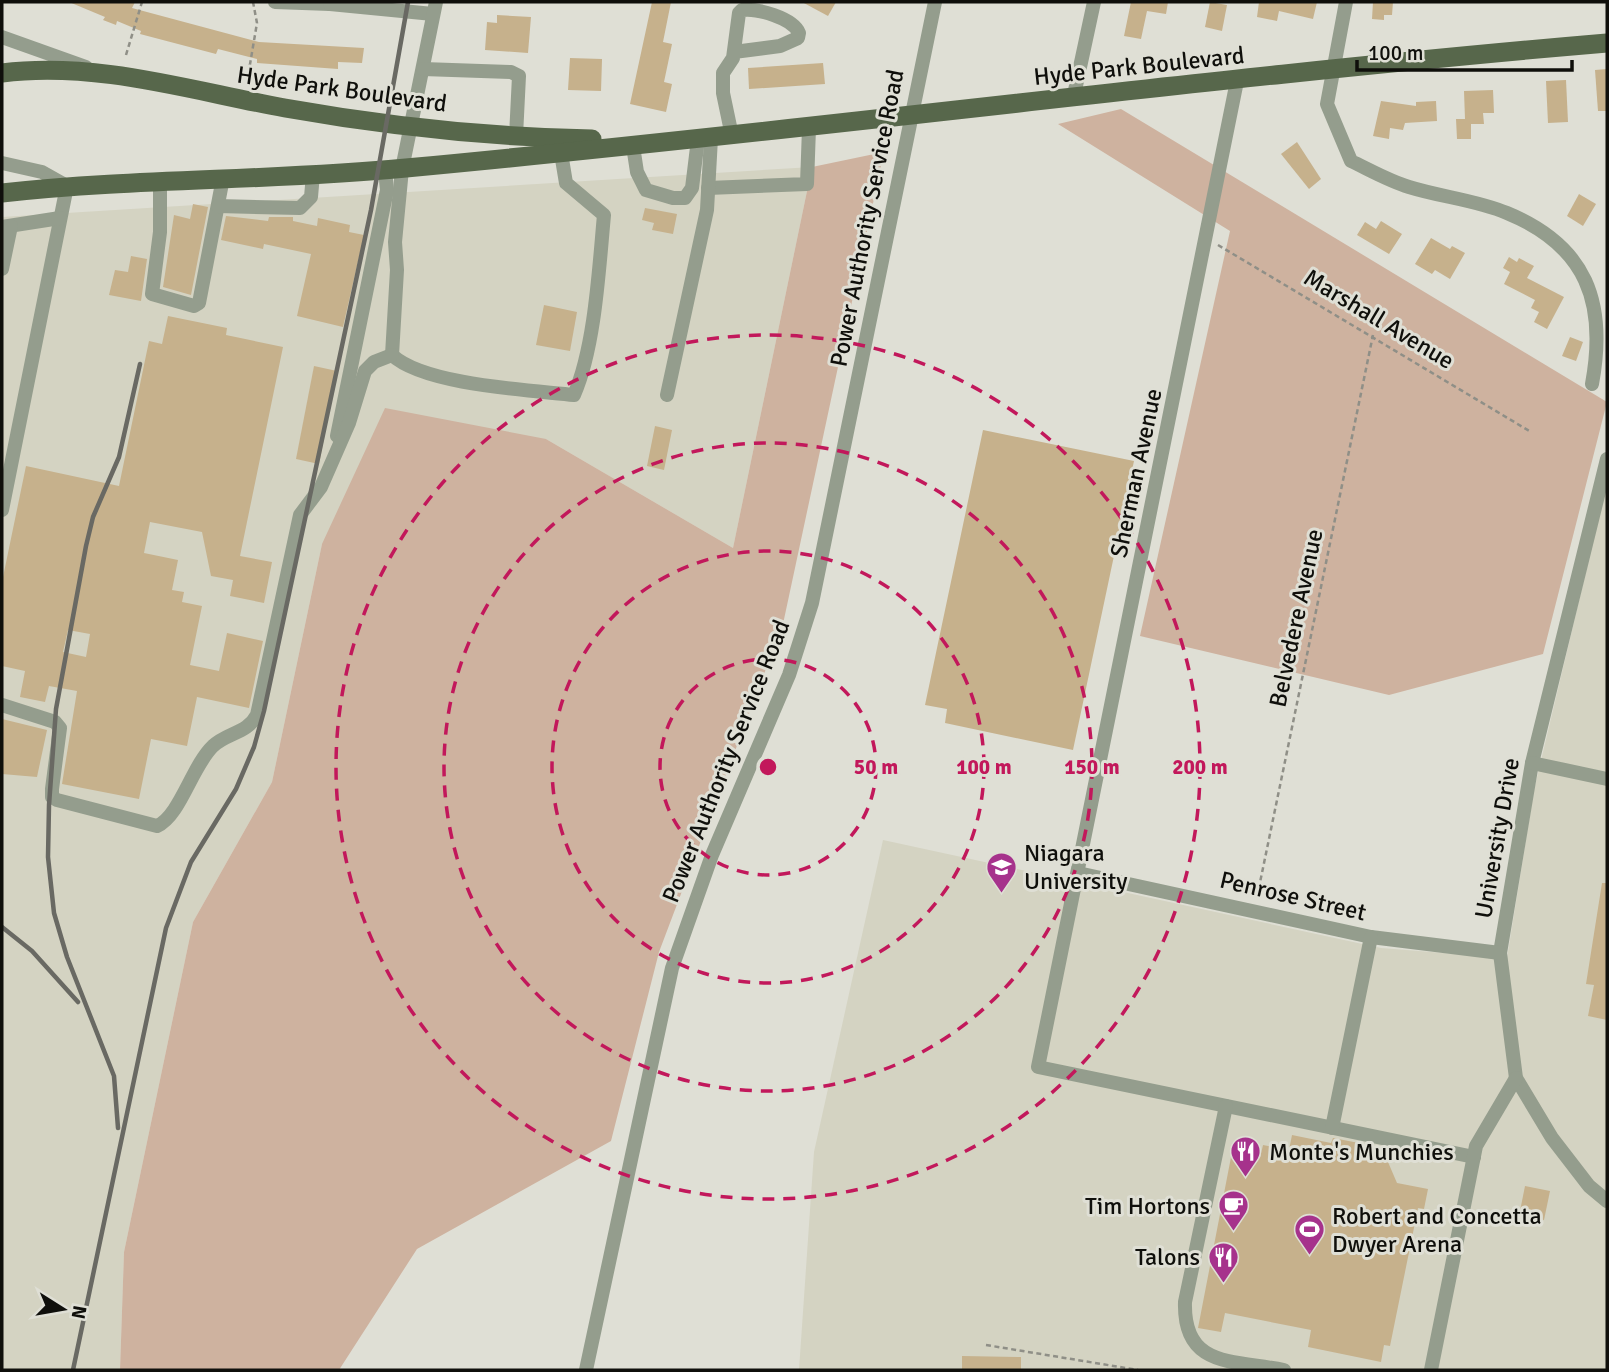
<svg xmlns="http://www.w3.org/2000/svg" width="1609" height="1372" viewBox="0 0 1609 1372" font-family="Signika,sans-serif">
	<style>
		.built { fill: #d4d3c2 }
		.green { fill: #ceb29f }
		.building { fill: #c6b18c; fill-rule: evenodd }
		.lines { fill: none; stroke-linecap: round; stroke-linejoin: round }
		.path { stroke: #8f8f87; stroke-width: 2.5; stroke-dasharray: 5 3.5; stroke-linecap: butt }
		.minor { stroke: #949d8d; stroke-width: 14 }
		.major { stroke: #57674b; stroke-width: 19 }
		.rail { stroke: #696963; stroke-width: 4.5 }
		.ring { fill: none; stroke: #c2185b; stroke-width: 3.5; stroke-dasharray: 12 9 }
		.labels { text-anchor: middle; dominant-baseline: central; stroke-width: 6; stroke-linejoin: round; paint-order: stroke }
		.street-label { font-size: 24px; fill: #0f0f0b; stroke: #dfdfd5 }
		.poi-label { font-size: 24px; fill: #0f0f0b; stroke: #dfdfd5; text-anchor: start }
		.centre { fill: #c2185b; stroke: #dfdfd5; stroke-width: 3.5 }
		.ring-label { font-size: 21px; text-anchor: middle; font-weight: bold; fill: #c2185b; stroke: #dfdfd5; stroke-width: 6; stroke-linejoin: round; paint-order: stroke }
	</style>
	<rect width="100%" height="100%" fill="#dfdfd5"/>
	<!-- built -->
	<g class="built">
		<path d="M812,167L733,548L546,439L322,544L272,782L193,922L124,1252L120,1370H2V217Z"/>
		<path d="M1607,483V1370H799L814,1152L883,840L1381,948L1507,958L1534,790Z"/>
	</g>
	<!-- green -->
	<g class="green">
		<path d="M1121,109L1607,402L1543,654L1389,695L1140,636L1230,231L1058,124Z"/>
		<path d="M884,152L783,624L659,952L611,1141L417,1249L339,1370H120L124,1252L193,922L272,782L322,544L385,408L546,439L733,548L812,167Z"/>
	</g>
	<!-- building -->
	<g class="building">
		<path d="M69,2H135L132,8L259,42L364,48L362,63L338,62V69L257,63V59L218,49L216,54L140,34L141,31L117,21L116,25L103,20L105,17Z"/>
		<path d="M652,2H671L663,42L672,44L664,82L672,84L666,112L630,104Z"/>
		<path d="M802,2H836L828,16Z"/>
		<path d="M1131,2H1168L1166,14L1147,11L1141,39L1124,36Z"/>
		<path d="M1210,2L1227,5L1222,31L1205,27Z"/>
		<path d="M1259,2H1317L1313,19L1279,11L1277,21L1257,17Z"/>
		<path d="M1373,2H1393L1392,15H1384V20L1372,19Z"/>
		<path d="M497,15L531,17L528,53L485,50L487,22L497,23Z"/>
		<path d="M570,58L602,59L601,91L568,90Z"/>
		<path d="M823,63L825,84L749,89L748,68Z"/>
		<path d="M1607,69V111H1598L1595,70Z"/>
		<path d="M1566,80L1568,122L1548,123L1546,81Z"/>
		<path d="M1493,90L1494,113H1483L1484,124H1471V139H1457L1456,119H1465L1464,91Z"/>
		<path d="M1381,101L1416,106V102L1436,101L1437,121L1405,123L1403,130L1390,128L1389,139L1373,136Z"/>
		<path d="M1297,142L1321,179L1309,189L1281,154Z"/>
		<path d="M1579,194L1596,204L1583,226L1567,216Z"/>
		<path d="M193,204L208,207L191,295L163,287L174,215L190,219Z"/>
		<path d="M645,208L677,214L673,234L652,230L654,223L642,220Z"/>
		<path d="M226,216L268,221L269,217H293V221L317,226L318,218L350,225L349,232L364,235L343,327L297,316L311,254L264,244L263,249L221,240Z"/>
		<path d="M1381,221L1402,234L1389,254L1357,235L1365,222L1376,229Z"/>
		<path d="M1431,238L1450,249L1452,246L1465,253L1450,279L1435,270L1432,274L1415,264Z"/>
		<path d="M131,256L147,259L141,301L109,295L115,270L128,272Z"/>
		<path d="M1509,257L1517,262L1519,258L1534,266L1527,278L1564,297L1547,329L1534,322L1539,312L1531,308L1535,300L1504,284L1510,272L1503,268Z"/>
		<path d="M544,305L577,312L570,351L536,345Z"/>
		<path d="M168,316L227,328L226,335L283,347L240,556L272,562L264,603L230,596L233,580L211,576L202,532L150,522L144,553L178,560L172,590L184,592L182,602L202,606L190,665L219,671L227,633L263,641L249,708L197,697L187,746L151,739L139,799L62,784L77,691L49,686L45,702L20,697L25,671L2,666V582L26,466L119,486L149,341L162,344ZM68,630L90,634L86,657L63,652Z"/>
		<path d="M1570,337L1583,342L1576,361L1562,356Z"/>
		<path d="M314,366L337,371L319,464L296,459Z"/>
		<path d="M655,426L672,430L664,470L647,466Z"/>
		<path d="M983,430L1134,461L1073,750L945,723L947,709L925,705Z"/>
		<path d="M2,719L47,730L37,777L2,774Z"/>
		<path d="M1602,883H1607V1020L1588,1016L1594,985L1586,984Z"/>
		<path d="M1292,1135L1331,1143L1333,1138L1359,1143L1358,1147L1369,1149L1388,1162L1397,1183L1428,1189L1424,1209L1418,1208L1390,1346L1384,1345L1381,1362L1308,1347L1311,1330L1225,1313L1221,1332L1198,1328L1232,1152L1260,1158L1263,1145L1289,1150Z"/>
		<path d="M1525,1186L1550,1191L1544,1220L1519,1216Z"/>
		<path d="M962,1356L1021,1357V1370H962Z"/>
	</g>
	<g class="lines">
		<!-- path -->
		<g class="path">
			<path d="M126,55L142,2"/>
			<path d="M247,82L257,23L253,2"/>
			<path d="M1218,245L1531,432"/>
			<path d="M1257,897L1373,335"/>
			<path d="M986,1345L1138,1370"/>
		</g>
		<!-- minor -->
		<g class="minor">
			<path d="M275,2L330,4"/>
			<path d="M330,2V4L433,14"/>
			<path d="M436,2L402,169L395,242L397,270L392,355C424,385 529,390 574,395C595,347 599,268 604,215L566,183L561,153"/>
			<path d="M1346,2L1327,104L1351,161C1370,170 1389,181 1409,187C1441,197 1476,200 1507,213C1587,246 1607,303 1592,384"/>
			<path d="M2,37L86,67"/>
			<path d="M423,69L511,72L519,76L516,136"/>
			<path d="M1237,81L1038,1067L1474,1157"/>
			<path d="M1074,95L1094,2"/>
			<path d="M732,136L723,93V73L733,58L739,13L742,10C757,8 793,18 799,33L798,38L780,46L734,52"/>
			<path d="M633,146L637,172L646,190L673,198H685L692,188L698,139"/>
			<path d="M2,163L42,172L67,186L2,510"/>
			<path d="M160,181V232L152,294L194,306L199,303L223,178"/>
			<path d="M708,188L807,184L809,128"/>
			<path d="M218,206L300,208L311,197L313,174"/>
			<path d="M2,227L60,218"/>
			<path d="M2,269L11,226"/>
			<path d="M667,395L707,210L711,138"/>
			<path d="M337,436L387,190L385,170"/>
			<path d="M1607,459L1532,763L1500,953L1516,1078L1552,1138L1589,1186L1607,1201"/>
			<path d="M2,705L55,722L60,728L52,789V797L57,800L157,826C180,816 192,766 213,746C226,733 248,733 257,715L300,515L321,487L349,423L365,371L374,362L392,355"/>
			<path d="M1532,763L1607,779"/>
			<path d="M1078,873L1371,937L1500,953"/>
			<path d="M1226,1106L1185,1302C1183,1368 1233,1360 1284,1370"/>
			<path d="M1332,1128L1371,937"/>
			<path d="M586,1370L672,968L712,855L789,675L812,603L935,2"/>
			<path d="M1431,1370L1476,1146L1516,1078"/>
		</g>
		<!-- major -->
		<g class="major">
			<path d="M2,73C97,61 192,91 285,108C386,126 489,137 592,139"/>
			<path d="M2,193C136,178 272,181 406,168C807,131 1206,77 1607,43"/>
		</g>
		<!-- rail -->
		<g class="rail">
			<path d="M2,927L32,951L78,1002"/>
			<path d="M118,1128L114,1076L67,957L54,913L48,857L49,805L56,709L86,546L93,517L119,457L140,364"/>
			<path d="M73,1370L166,928L191,862L236,789L254,747L264,711L371,210L408,2"/>
		</g>
	</g>
	<!-- distance rings -->
	<g class="ring">
		<circle cx="768" cy="767" r="108"/>
		<circle cx="768" cy="767" r="216"/>
		<circle cx="768" cy="767" r="324"/>
		<circle cx="768" cy="767" r="432"/>
	</g>
	<!-- icons -->
	<defs>
		<symbol id="university-pin" viewBox="-11 -11 22 30"><path d="M0 17L-7.5 6A9.5 9.5 0 1 1 7.5 6Z" fill="#a6328c" stroke="#dfdfd5"/><path d="M0-5L7-2L0 1L-7-2ZM-4 1L0 2.5L4 1V4Q0 6-4 4Z" fill="#fff"/></symbol>
		<symbol id="restaurant-pin" viewBox="-11 -11 22 30"><path d="M0 17L-7.5 6A9.5 9.5 0 1 1 7.5 6Z" fill="#a6328c" stroke="#dfdfd5"/><path d="M-5-6h1v4h1v-4h1v4h1v-4h1v5L-1.5 .5V6h-2V.5L-5-1ZM5-6V6H3V1.5H1.5Q1.5-4 5-6Z" fill="#fff"/></symbol>
		<symbol id="cafe-pin" viewBox="-11 -11 22 30"><path d="M0 17L-7.5 6A9.5 9.5 0 1 1 7.5 6Z" fill="#a6328c" stroke="#dfdfd5"/><path d="M-5.5-4.5H6V0H3Q3 3.5 0 3.5H-2.5Q-5.5 3.5-5.5 0ZM3-3.2v2h1.7v-2ZM-6 4.5H4V6H-6Z" fill="#fff"/></symbol>
		<symbol id="stadium-pin" viewBox="-11 -11 22 30"><path d="M0 17L-7.5 6A9.5 9.5 0 1 1 7.5 6Z" fill="#a6328c" stroke="#dfdfd5"/><path d="M0-5a6.5 5 0 1 0 0 10a6.5 5 0 1 0 0-10ZM-3.5-1.8h7v3.6h-7Z" fill="#fff"/></symbol>
	</defs>
	<g fill-rule="evenodd">
		<use href="#university-pin" x="984" y="850" width="35" height="47"/>
		<use href="#restaurant-pin" x="1228" y="1134" width="35" height="47"/>
		<use href="#cafe-pin" x="1216" y="1188" width="35" height="47"/>
		<use href="#stadium-pin" x="1292" y="1212" width="35" height="47"/>
		<use href="#restaurant-pin" x="1206" y="1240" width="35" height="47"/>
	</g>
	<g class="labels">
		<!-- street labels -->
		<g class="street-label">
			<text transform="translate(1139 66) rotate(-6)">Hyde Park Boulevard</text>
			<text transform="translate(342 89) rotate(8)">Hyde Park Boulevard</text>
			<text transform="translate(867 218) rotate(-79)">Power Authority Service Road</text>
			<text transform="translate(1379 319) rotate(31)">Marshall Avenue</text>
			<text transform="translate(1136 473) rotate(-78)">Sherman Avenue</text>
			<text transform="translate(1296 618) rotate(-78)">Belvedere Avenue</text>
			<text transform="translate(726 761) rotate(-68)">Power Authority Service Road</text>
			<text transform="translate(1497 838) rotate(-80)">University Drive</text>
			<text transform="translate(1293 896) rotate(13)">Penrose Street</text>
		</g>
		<!-- poi labels -->
		<g class="poi-label">
			<text x="1024" y="853">Niagara<tspan x="1024" dy="28">University</tspan></text>
			<text x="1269" y="1152">Monte's Munchies</text>
			<text x="1210" y="1206" text-anchor="end">Tim Hortons</text>
			<text x="1332" y="1216">Robert and Concetta<tspan x="1332" dy="28">Dwyer Arena</tspan></text>
			<text x="1200" y="1257" text-anchor="end">Talons</text>
		</g>
	</g>
	<circle cx="768" cy="767" r="10" class="centre"/>
	<g class="ring-label">
		<text x="876" y="774">50 m</text>
		<text x="984" y="774">100 m</text>
		<text x="1092" y="774">150 m</text>
		<text x="1200" y="774">200 m</text>
	</g>
	<!-- border -->
	<rect width="1609" height="1372" fill="none" stroke="#0f0f0b" stroke-width="7"/>
	<!-- north arrow -->
	<g transform="translate(63 1309) rotate(101)" stroke="#dfdfd5" stroke-width="5" paint-order="stroke">
	<path d="M0-5L12 26L0 18L-12 26Z" fill="#0f0f0b"/>
	<text y="-10" font-size="19" font-weight="bold" text-anchor="middle" fill="#0f0f0b">N</text>
	</g>
	<!-- scale -->
	<path d="M1357 60v10h215v-10" fill="none" stroke="#0f0f0b" stroke-width="3.5"/>
	<text x="1368" y="60" font-size="21" fill="#0f0f0b" stroke="#dfdfd5" stroke-width="5" paint-order="stroke">100 m</text>
</svg>
